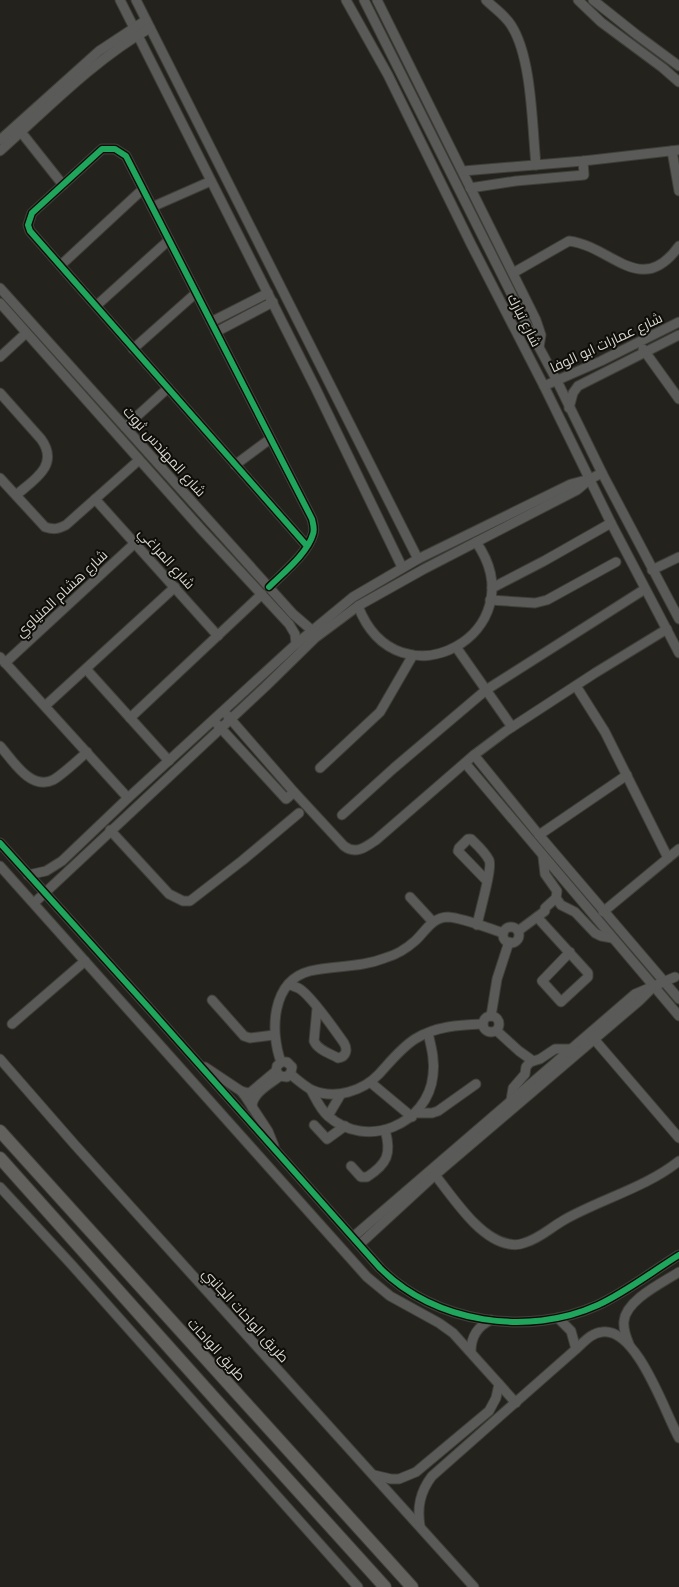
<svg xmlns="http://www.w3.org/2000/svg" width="679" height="1587" viewBox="0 0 679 1587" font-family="'Golos Text',Cairo,sans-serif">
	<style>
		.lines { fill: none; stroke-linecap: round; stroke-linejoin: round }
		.minor-casing { stroke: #3f3e39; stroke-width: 11 }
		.highway-casing { stroke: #3f3e39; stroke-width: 14 }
		.minor { stroke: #5a5a58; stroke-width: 9 }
		.highway { stroke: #62615d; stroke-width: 12 }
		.cycleway-casing { stroke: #0e0d08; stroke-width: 9 }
		.cycleway { stroke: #20a55d; stroke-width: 6 }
		.labels { text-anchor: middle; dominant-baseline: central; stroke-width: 4; stroke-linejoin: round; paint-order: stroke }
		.street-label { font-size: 14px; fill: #d7d5ce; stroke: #0e0d08 }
	</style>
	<rect width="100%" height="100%" fill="#23221c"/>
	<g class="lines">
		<defs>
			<g id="minor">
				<path d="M120,0L315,387L402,567"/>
				<path d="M136,0L418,559"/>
				<path d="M346,0L388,75L471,244L544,386L611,523L679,653"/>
				<path d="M364,0L525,321L557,381L602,473L679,619"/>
				<path d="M377,0L536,320L541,335L539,347"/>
				<path d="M486,0C494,8 505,15 511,25C532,57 532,125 536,165"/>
				<path d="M578,0L601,22L663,68L679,82"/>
				<path d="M593,0L637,35L679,66"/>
				<path d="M21,132L63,185"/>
				<path d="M0,140L99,51L146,20"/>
				<path d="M0,151C47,109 95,59 150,28"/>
				<path d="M672,151L679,191"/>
				<path d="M463,171L583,161L679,150"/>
				<path d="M470,188L516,181L584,175L583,161"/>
				<path d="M152,207L211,181"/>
				<path d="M61,265L143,189"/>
				<path d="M513,273L569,241C612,246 641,299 679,246"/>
				<path d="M0,288L293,614L315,633"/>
				<path d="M0,303L201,529L289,624L295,634L296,644"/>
				<path d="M96,306L169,240"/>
				<path d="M211,322L268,293"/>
				<path d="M216,332L273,302"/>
				<path d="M133,349L196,293"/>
				<path d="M643,349L679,399"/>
				<path d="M0,357L26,333"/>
				<path d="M544,386L601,361L679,322"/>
				<path d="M0,393L41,439C60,465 34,480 16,495"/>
				<path d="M569,408L573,393L578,386L679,335"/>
				<path d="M125,427L168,388"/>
				<path d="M235,465L270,439"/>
				<path d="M0,478L45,527C54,530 58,529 66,525L139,460"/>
				<path d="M95,499L218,636"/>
				<path d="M652,570L679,557"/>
				<path d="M269,587C283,573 308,553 313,534C315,529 313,524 312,519L126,156L115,149H102L32,213L28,225L30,231L307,546"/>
				<path d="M492,588L544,561L611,523"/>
				<path d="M490,600L535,603L547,600L616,562"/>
				<path d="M358,606C398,710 539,632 476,542"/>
				<path d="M456,647L512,727"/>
				<path d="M0,657L128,798"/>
				<path d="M5,663L135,543"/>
				<path d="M86,669L169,761"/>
				<path d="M576,686L605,732L668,858"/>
				<path d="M45,706L175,587"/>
				<path d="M227,715L294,792L344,846C356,855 366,847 376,840L474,755L506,731L595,673L667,629"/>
				<path d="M130,718L262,594"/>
				<path d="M217,724L286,799L294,792"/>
				<path d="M0,746C12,759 30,791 53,780C62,775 78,760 87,752"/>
				<path d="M474,755L539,835L679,999"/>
				<path d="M465,763L679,1016"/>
				<path d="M320,768L380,712L413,655"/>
				<path d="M342,815L394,768L486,690L645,589"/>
				<path d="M110,830L169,894L183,901H190L243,860L299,813"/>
				<path d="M539,835L627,775"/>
				<path d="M0,843L148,1007L380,1268C434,1323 528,1337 598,1305C626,1292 653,1271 679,1255"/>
				<path d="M0,866L367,1277L390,1296L439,1323L453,1333L516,1403"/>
				<path d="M28,875L46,871L62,861L128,798L296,644L353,597L418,559L571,484L590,479"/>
				<path d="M410,897L433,922"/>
				<path d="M556,898L561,905L575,912L595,933L601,936L612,938"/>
				<path d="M34,903L265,687L315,638L358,606L424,569L577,490L590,479L602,473"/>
				<path d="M603,912L679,849"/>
				<path d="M537,917L588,973V977L561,1002L542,981L570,952"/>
				<path d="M477,925C479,914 493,867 489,860C485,852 477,845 471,839H468L459,848L458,851L487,881"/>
				<circle cx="511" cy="935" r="8"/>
				<path d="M518,931L545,911V908L556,898L557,891L545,874L543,857"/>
				<path d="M289,984C292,986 297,987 300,989C313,998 334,1029 344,1043C348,1050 346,1057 338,1058C329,1053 318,1050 314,1041L317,1008"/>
				<path d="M212,1000L244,1036L250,1038L274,1035"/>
				<circle cx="491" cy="1024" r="8"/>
				<path d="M491,1016L497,979L509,942"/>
				<path d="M12,1024L85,961"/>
				<path d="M497,1031L519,1051L533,1061"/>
				<path d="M594,1039L679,1138"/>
				<path d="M0,1059L75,1145L474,1587"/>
				<path d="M281,1062C270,1032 271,981 310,971C335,965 360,968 385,958C396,955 406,949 415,941C425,932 432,917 448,917C463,918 488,928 503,933"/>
				<path d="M205,1067L241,1091L245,1096L268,1131L274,1146"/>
				<path d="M290,1074C297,1079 304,1086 312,1090C335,1100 363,1091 379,1074C391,1061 401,1048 415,1039C436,1026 459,1025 483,1024"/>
				<path d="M370,1082L412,1117"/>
				<path d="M311,1090C316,1099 320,1109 328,1116C366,1150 428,1125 433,1075C435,1060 431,1046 428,1033"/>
				<path d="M241,1091L248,1093L251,1092L276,1071L277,1066L281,1062H287L292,1067L291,1072L287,1077L280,1076L276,1071"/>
				<path d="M511,1100L513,1088L525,1074L526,1067L530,1062L540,1059L555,1049H570"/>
				<path d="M252,1107C252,1093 270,1084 280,1076"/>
				<path d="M416,1113H432L438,1111L476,1084"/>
				<path d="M328,1116L341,1094"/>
				<path d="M314,1125L327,1139L345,1126"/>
				<path d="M351,1166L361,1177H367C387,1164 392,1154 385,1130"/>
				<path d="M435,1175C453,1197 479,1239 509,1244C514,1245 519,1245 524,1243C539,1239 550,1228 564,1220C601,1199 645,1188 679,1161"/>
				<path d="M0,1187L71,1264L358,1587"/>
				<path d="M353,1237L635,994L675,977"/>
				<path d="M360,1244L435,1175L639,1001L651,989"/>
				<path d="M558,1318L571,1331L576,1349"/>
				<path d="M629,1344C626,1337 623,1329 624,1321C626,1300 662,1283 679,1272"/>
				<path d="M471,1351C471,1337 478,1326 491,1320"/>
				<path d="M374,1475L391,1479H399L416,1472L489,1411L496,1398L499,1384"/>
				<path d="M420,1526C417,1507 420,1492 432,1476L576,1349C584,1342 591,1333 602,1332C637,1327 665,1413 679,1438"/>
			</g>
			<g id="highway">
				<path d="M0,1131L412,1587"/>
				<path d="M0,1158L224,1409L385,1587"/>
			</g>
		</defs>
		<!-- minor casing -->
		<use href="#minor" class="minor-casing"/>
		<!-- highway casing -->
		<use href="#highway" class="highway-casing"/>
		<!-- minor -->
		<use href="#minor" class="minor"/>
		<!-- highway -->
		<use href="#highway" class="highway"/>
		<defs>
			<g id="cycleway">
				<path d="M269,587C283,573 308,553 313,534C315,529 313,524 312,519L126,156L115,149H102L32,213L28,225L30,231L307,546"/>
				<path d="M0,843L148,1007L380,1268C434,1323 528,1337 598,1305C626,1292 653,1271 679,1255"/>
			</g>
		</defs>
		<!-- cycleway casing -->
		<use href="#cycleway" class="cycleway-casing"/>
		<!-- cycleway -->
		<use href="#cycleway" class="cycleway"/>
	</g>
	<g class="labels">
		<!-- street labels -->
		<g class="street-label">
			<text transform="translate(525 320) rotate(63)">شارع تبارك</text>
			<text transform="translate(606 342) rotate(-25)">شارع عمارات ابو الوفا</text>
			<text transform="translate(165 451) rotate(48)">شارع المهندس ثروت</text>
			<text transform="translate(167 558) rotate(48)">شارع المراغي</text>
			<text transform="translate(61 593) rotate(-43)">شارع هشام المنياوي</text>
			<text transform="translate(246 1315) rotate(48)">طريق الواحات الجانبي</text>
			<text transform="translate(217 1349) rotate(48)">طريق الواحات</text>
		</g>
	</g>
</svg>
